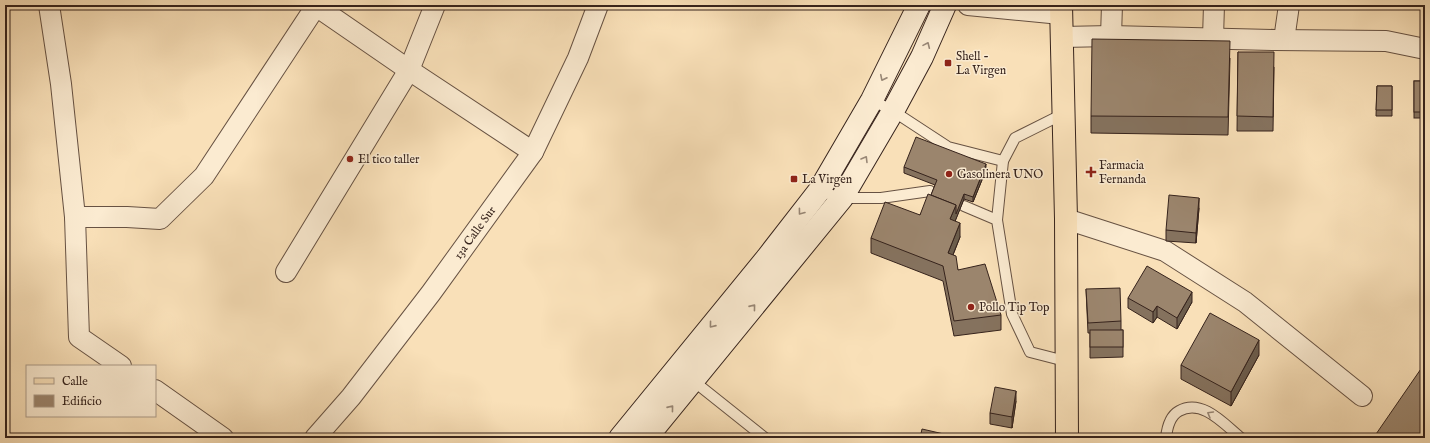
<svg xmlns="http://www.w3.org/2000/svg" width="1430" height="443" viewBox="0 0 1430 443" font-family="'IM FELL English',serif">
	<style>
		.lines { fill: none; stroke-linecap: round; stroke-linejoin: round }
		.lane-casing { stroke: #675243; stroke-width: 12 }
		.street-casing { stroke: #675243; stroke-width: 22 }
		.secondary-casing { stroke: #36231c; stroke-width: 24 }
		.primary-casing { stroke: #36231c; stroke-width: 24 }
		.lane { stroke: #fbebd1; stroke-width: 10 }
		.street { stroke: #fbebd1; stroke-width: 20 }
		.secondary { stroke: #fbebd1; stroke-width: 22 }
		.primary { stroke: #f9e0b8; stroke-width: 22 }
		.wall { fill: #85725e; stroke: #36231c }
		.shaded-wall { fill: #6c5d4c; stroke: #36231c }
		.building { fill: #9b856d; stroke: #36231c }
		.oneway { stroke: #988776 }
		.poi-dot { fill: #8f2418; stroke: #fbebd1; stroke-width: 1.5 }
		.labels { text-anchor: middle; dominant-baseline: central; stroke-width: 3; stroke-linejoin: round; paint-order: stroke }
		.poi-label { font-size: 12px; fill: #36231c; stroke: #fbebd1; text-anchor: start }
		.street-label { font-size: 12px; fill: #36231c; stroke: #fbebd1 }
	</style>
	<rect width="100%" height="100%" fill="#f9e0b8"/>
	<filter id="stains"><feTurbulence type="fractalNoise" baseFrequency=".005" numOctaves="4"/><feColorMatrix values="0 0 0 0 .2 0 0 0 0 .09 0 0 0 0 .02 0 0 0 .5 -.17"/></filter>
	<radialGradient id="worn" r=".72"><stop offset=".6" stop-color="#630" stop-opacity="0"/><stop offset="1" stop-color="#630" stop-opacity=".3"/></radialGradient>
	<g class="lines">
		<defs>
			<g id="lane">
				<path d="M872,100L893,111L948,147L1003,161"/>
				<path d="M819,191L842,198H881L930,191"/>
				<path d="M964,206L997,220L1012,314L1030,352L1065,361"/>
				<path d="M997,220L1003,161L1015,138L1063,114"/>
				<path d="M691,379L765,438"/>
				<path d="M1166,438C1167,428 1170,416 1179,411C1202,398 1224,424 1241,438"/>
			</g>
			<g id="street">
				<path d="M49,5L61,84L75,217L79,337L121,366"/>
				<path d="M968,5L1061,14"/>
				<path d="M1111,36L1112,5"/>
				<path d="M1062,37L1111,36L1275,40L1386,41L1425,49"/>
				<path d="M1213,38L1214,5"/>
				<path d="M1284,40L1289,5"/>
				<path d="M75,217H127L160,219L204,176L316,6L409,70L533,152"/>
				<path d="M1066,219L1165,251L1245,302L1362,396"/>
				<path d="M286,272L409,70L435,5"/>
				<path d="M155,390L223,438"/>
				<path d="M315,438L351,397L431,293L533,152L578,58L598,5"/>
			</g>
			<g id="secondary">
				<path d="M620,438L767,258L819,191L872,100L919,5"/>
				<path d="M646,438L842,198L893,111L922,57L945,5"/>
			</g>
			<path id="primary" d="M1061,5L1066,219L1067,438"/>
		</defs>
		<!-- lane casing -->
		<use href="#lane" class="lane-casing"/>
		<!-- street casing -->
		<use href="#street" class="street-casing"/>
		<!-- secondary casing -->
		<use href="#secondary" class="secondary-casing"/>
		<!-- primary casing -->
		<use href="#primary" class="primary-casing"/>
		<!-- lane -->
		<use href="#lane" class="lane"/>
		<!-- street -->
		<use href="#street" class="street"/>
		<!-- secondary -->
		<use href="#secondary" class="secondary"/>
		<!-- primary -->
		<use href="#primary" class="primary"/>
	</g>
	<!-- wall -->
	<g class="wall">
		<path d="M1238,52L1274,67L1273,131H1237Z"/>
		<path d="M1230,58L1228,135L1091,133V116Z"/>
		<rect x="1414" y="81" width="11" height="37"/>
		<path d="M1377,86H1392V116H1376Z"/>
		<path d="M904,167L986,170L973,202L964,199L955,221L960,237L953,255L958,270L1001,315V330L954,336L943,281L871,253V238L920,215L931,195L935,185L904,173Z"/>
		<path d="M1199,208L1196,243L1166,241V230Z"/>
		<path d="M1086,289L1121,321V330H1123V357L1090,358V333H1088Z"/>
		<path d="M1128,298L1192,302L1177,329L1157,317L1153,323L1128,308Z"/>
		<path d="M1259,355L1231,406L1181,379V365Z"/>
		<path d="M1016,401L1012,428L990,424V413Z"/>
	</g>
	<!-- shaded-wall -->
	<g class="shaded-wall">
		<path d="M986,164V170L973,202V197Z"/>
		<path d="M964,194V199L950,234V219L956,205Z"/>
		<path d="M1199,198V208L1196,243V233Z"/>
		<path d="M960,223V237L948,267V253Z"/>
		<path d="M1192,292V302L1177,329V318Z"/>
		<path d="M1157,306V317L1153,323V312Z"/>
		<path d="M1259,340V355L1231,406V392Z"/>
		<path d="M1016,391V401L1012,428V417Z"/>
	</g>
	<!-- building -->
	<g class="building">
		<path d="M1092,39L1230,41L1228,117L1091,116Z"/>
		<path d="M1238,52H1274L1273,117L1237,116Z"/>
		<rect x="1414" y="81" width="11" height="31"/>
		<path d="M1377,86H1392V110H1376Z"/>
		<path d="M916,137L986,164L973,197L964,194L956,214V205L931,195L937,180L904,167Z"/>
		<path d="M928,194L956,205L950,219L960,223L948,253L956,256L958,270L985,264L1001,315L954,321L943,266L871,238L885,202L920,215Z"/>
		<path d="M1169,195L1199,198L1196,233L1166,230Z"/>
		<path d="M1147,266L1192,292L1177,318L1157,306L1153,312L1128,298Z"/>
		<path d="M1120,288L1121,321L1088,323L1086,289Z"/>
		<path d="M1210,313L1259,340L1231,392L1181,365Z"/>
		<rect x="1090" y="330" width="33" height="17"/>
		<path d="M1425,363V438H1375L1374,437Z"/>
		<path d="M995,387L1016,391L1012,417L990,413Z"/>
		<path d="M922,429L957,437V438H920Z"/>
	</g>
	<!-- one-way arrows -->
	<defs><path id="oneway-chevron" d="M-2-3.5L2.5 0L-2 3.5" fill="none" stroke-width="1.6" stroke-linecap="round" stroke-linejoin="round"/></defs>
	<g class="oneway">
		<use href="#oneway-chevron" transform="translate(927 45) rotate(-66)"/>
		<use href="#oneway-chevron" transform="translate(883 78) rotate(116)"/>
		<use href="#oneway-chevron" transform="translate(865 159) rotate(-59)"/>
		<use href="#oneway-chevron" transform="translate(801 212) rotate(127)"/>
		<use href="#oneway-chevron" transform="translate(753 307) rotate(-51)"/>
		<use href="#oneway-chevron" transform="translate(712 325) rotate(129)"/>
		<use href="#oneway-chevron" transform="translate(671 408) rotate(-51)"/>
		<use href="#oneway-chevron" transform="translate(1210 414) rotate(-150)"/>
	</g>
	<!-- markers -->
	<g class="poi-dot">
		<rect x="944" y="59" width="8" height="8" rx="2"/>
		<circle cx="350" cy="159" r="4"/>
		<path d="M1089 166h4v4h4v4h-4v4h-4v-4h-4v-4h4z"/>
		<circle cx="949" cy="174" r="4"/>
		<rect x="790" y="175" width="8" height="8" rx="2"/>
		<circle cx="971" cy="307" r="4"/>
	</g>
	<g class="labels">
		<!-- poi labels -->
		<g class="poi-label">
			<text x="956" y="56">Shell -<tspan x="956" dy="14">La Virgen</tspan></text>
			<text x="358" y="159">El tico taller</text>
			<text x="1099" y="165">Farmacia<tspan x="1099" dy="14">Fernanda</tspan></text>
			<text x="957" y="174">Gasolinera UNO</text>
			<text x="802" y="179">La Virgen</text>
			<text x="979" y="307">Pollo Tip Top</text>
		</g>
		<!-- street labels -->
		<g class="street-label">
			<text transform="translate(475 233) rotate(-54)">13a Calle Sur</text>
		</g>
	</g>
	<!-- margin -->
	<rect width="1430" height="443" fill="none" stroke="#f9e0b8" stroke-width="20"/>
	<rect x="6" y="6" width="1418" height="431" fill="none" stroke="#36231c" stroke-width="2"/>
	<rect x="10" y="10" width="1410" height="423" fill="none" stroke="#36231c"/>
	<!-- legend -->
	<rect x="26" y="365" width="130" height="52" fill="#fbebd1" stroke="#ac9b89"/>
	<rect x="34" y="378" width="20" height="6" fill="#f9e0b8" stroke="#ac9b89"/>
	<text x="62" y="385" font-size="12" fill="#36231c">Calle</text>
	<rect x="34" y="395" width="20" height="12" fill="#9b856d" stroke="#ac9b89"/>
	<text x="62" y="405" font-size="12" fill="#36231c">Edificio</text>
	<rect width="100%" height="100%" filter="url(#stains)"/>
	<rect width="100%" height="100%" fill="url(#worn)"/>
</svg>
